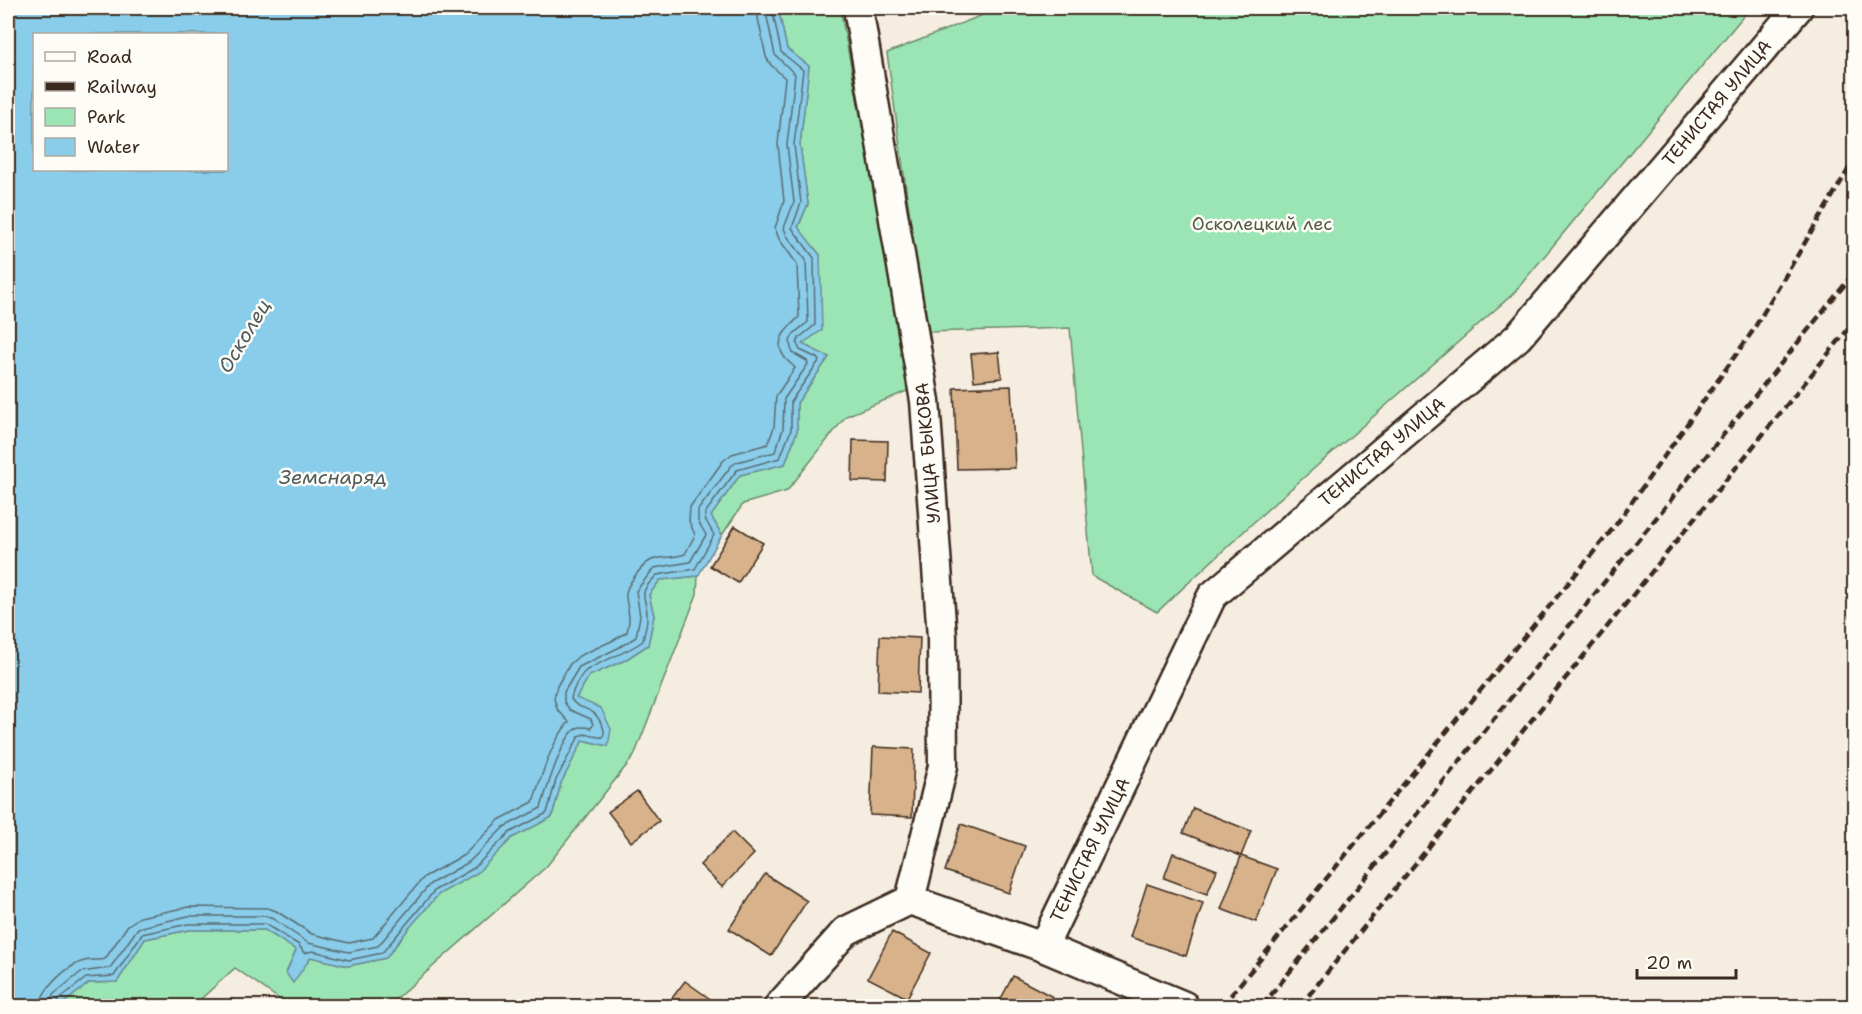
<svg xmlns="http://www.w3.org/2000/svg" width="1862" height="1014" viewBox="0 0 1862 1014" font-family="'Shantell Sans',sans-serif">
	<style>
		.green { fill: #9be5b4; stroke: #6b8869; stroke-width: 1.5 }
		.water { fill: #89cdea; stroke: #6a8c98; stroke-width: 1.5; fill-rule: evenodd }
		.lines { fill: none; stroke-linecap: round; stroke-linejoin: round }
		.shore { stroke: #5a6b70; stroke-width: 1.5 }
		.building { fill: #d8b28a; stroke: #3b2a1e; stroke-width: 1.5 }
		.minor-casing { stroke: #3b2a1e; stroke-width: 33 }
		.minor { stroke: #fdfcf7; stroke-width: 28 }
		.rail { stroke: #3b2a1e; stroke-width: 4.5; stroke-dasharray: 9 4.5; stroke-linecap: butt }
		.labels { text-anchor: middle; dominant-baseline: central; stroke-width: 5; stroke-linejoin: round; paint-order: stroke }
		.street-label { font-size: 18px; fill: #3b2a1e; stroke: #fdfcf7 }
		.park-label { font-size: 18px; fill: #535944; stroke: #fdfcf7 }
		.water-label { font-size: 20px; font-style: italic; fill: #525b5b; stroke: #fdfcf7 }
	</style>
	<rect width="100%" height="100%" fill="#f6ede1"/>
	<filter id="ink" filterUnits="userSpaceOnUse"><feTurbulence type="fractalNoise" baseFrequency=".0167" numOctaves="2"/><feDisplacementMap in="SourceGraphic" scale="12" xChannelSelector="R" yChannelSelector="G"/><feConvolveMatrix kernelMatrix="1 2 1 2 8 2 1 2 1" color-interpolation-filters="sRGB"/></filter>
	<g filter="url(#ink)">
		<!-- green -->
		<g class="green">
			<path d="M778,8H840L912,389L846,416L787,491L743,504L722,535L711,516L740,475L785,464L797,431V403L829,357L802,344L820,255L798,228L808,204L800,145L809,66L787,49Z"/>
			<path d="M1000,8H1750L1513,294L1269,508L1157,612L1092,576L1070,328L926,332L887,53Z"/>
			<path d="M698,576L697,594L634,756L546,867L388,1006H289L235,968L193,1006H60L89,983L117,982L145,939L189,930H265L297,950L286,973L311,957L348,966L386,958L409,928L439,894L477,873L512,838L552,817L561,783L583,740L608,746L576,698L589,676L625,660L648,645L654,616L649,595L660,580Z"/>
		</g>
		<!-- water -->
		<path class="water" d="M8,8H778L787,49L809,66L800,145L808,204L798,227L820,255L822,330L802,344L829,357L797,403V431L785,464L740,475L711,516L722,535L698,576L660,580L649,595L654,616L648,645L625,660L589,676L576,698L601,708L611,729L608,746L583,740L561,783L552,817L512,838L477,873L439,894L409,928L386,958L348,966L311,957L293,983L286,973L296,950L265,930H189L145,939L117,982L89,983L60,1006H8ZM34,34H226V170H34Z"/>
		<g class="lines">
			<!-- shore -->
			<g class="shore">
				<path d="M40,1006C41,990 66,967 81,962C89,959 98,961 105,959L128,925L140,917L188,907L268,908L276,911L312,934L349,943L373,938L424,877L464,855L499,820L533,802C542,775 550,744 569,722L557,709L554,698L557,686L570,664L579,656L614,640L627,632C631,617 628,612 626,598C625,589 630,583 635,576C654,550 660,562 685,554L695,535L689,521L690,507L723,461L732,454L768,444L774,427L776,396L795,368C792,364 788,362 785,358C772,340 788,328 799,317L797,264L779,239L775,228L784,201L778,144L785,78L771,65L766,57L756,8"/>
				<path d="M49,1006L53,995L81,972L110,968L138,928L188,916H265L273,919L308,943L349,952L378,946L430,884L469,862L504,827L541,808C546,791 562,736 577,728C581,726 586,727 591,728L593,725L591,719L570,710L564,702V692L579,667L618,648L636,637L640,616L636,591L654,568L690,562L706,535L698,521V510L731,466L737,462L775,452L783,429L784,399L808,364L807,361L793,353C784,336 798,331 808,322L806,260L787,236L784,228L794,202L787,145L795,74L775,55L765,8"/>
				<path d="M57,1006L59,999L86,978L114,976L142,934L188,924H265L299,945L304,953L313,951L349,960L382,953L435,890L474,868L509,833L547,813L556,780L579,736C587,731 595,739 603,737C605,731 604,728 601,723C592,704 579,712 571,699C572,691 580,675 587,670C605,659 625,654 643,641C644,634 647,625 647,618C648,595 634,597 657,575L695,569L714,535L705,519V513L737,470L780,458L791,430V401L819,361L817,358L800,350L797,344L799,338L815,325L814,258L792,228L801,203L794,145L803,70L781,52L772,8"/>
			</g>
		</g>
		<!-- building -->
		<g class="building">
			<path d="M999,352L1002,378L974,381L971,354Z"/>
			<path d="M1011,386L1015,468L957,469L954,388Z"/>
			<path d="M853,440L888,441L887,482L852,481Z"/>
			<path d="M735,526L763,543L738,583L710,566Z"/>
			<path d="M880,636L920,638L918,693L878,691Z"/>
			<path d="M873,747L914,749L912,817L870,815Z"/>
			<path d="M637,791L659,821L631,842L608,812Z"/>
			<path d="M1193,808L1251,831L1241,856L1183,833Z"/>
			<path d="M961,824L1025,846L1009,893L945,871Z"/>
			<path d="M732,832L754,854L722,887L700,865Z"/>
			<path d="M1173,853L1217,870L1207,894L1164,878Z"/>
			<path d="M1241,856L1277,869L1256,922L1221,909Z"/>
			<path d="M765,874L807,901L771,956L729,929Z"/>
			<path d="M1147,884L1203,903L1186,956L1130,937Z"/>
			<path d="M892,932L931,953L907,998L868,978Z"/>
			<path d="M1013,976L1053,997L1047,1006H997Z"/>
			<path d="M685,981L720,1006H666Z"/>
		</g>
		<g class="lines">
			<defs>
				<g id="minor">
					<path d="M858,8L925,401L942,637L943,766L910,900"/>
					<path d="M1043,947L1212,596L1518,337L1798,8"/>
					<path d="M779,1006L846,931L910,900L1043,947L1184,1006"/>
				</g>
			</defs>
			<!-- minor casing -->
			<use href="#minor" class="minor-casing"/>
			<!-- minor -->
			<use href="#minor" class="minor"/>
			<!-- rail -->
			<g class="rail">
				<path d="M1222,1006L1615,526L1752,332L1854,160"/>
				<path d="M1262,1006L1854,273"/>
				<path d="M1300,1006L1854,322"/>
			</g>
		</g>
	</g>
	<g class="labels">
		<!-- street labels -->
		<g class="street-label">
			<text transform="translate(1717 103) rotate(-50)">ТЕНИСТАЯ УЛИЦА</text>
			<text transform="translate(1382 452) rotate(-40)">ТЕНИСТАЯ УЛИЦА</text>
			<text transform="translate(928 453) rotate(-95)">УЛИЦА БЫКОВА</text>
			<text transform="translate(1090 850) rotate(-64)">ТЕНИСТАЯ УЛИЦА</text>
		</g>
		<!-- park labels -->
		<g class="park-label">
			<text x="1262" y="224">Осколецкий лес</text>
		</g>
		<!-- water labels -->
		<g class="water-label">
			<text transform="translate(244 336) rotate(-59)">Осколец</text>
			<text x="333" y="477">Земснаряд</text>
		</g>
	</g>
	<!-- margin -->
	<rect width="1862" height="1014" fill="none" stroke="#fdfcf7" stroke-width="30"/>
	<rect x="15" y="15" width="1832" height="984" fill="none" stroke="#3b2a1e" stroke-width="2" filter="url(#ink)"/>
	<!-- legend -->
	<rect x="33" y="33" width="195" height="138" fill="#fdfcf7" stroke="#afa8a0" stroke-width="1.5"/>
	<rect x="45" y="52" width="30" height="9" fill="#fdfcf7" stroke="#afa8a0" stroke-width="1.5"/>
	<text x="87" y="63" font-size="18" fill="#3b2a1e">Road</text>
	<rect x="45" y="82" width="30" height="9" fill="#3b2a1e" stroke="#afa8a0" stroke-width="1.5"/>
	<text x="87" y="93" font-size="18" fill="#3b2a1e">Railway</text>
	<rect x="45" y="108" width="30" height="18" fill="#9be5b4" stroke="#afa8a0" stroke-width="1.5"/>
	<text x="87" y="123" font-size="18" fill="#3b2a1e">Park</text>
	<rect x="45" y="138" width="30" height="18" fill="#89cdea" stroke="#afa8a0" stroke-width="1.5"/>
	<text x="87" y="153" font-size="18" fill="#3b2a1e">Water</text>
	<!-- scale -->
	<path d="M1637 969v9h99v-9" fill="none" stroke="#3b2a1e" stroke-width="3"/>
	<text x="1646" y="969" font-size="18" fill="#3b2a1e" stroke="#fdfcf7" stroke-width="4.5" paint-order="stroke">20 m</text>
</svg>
